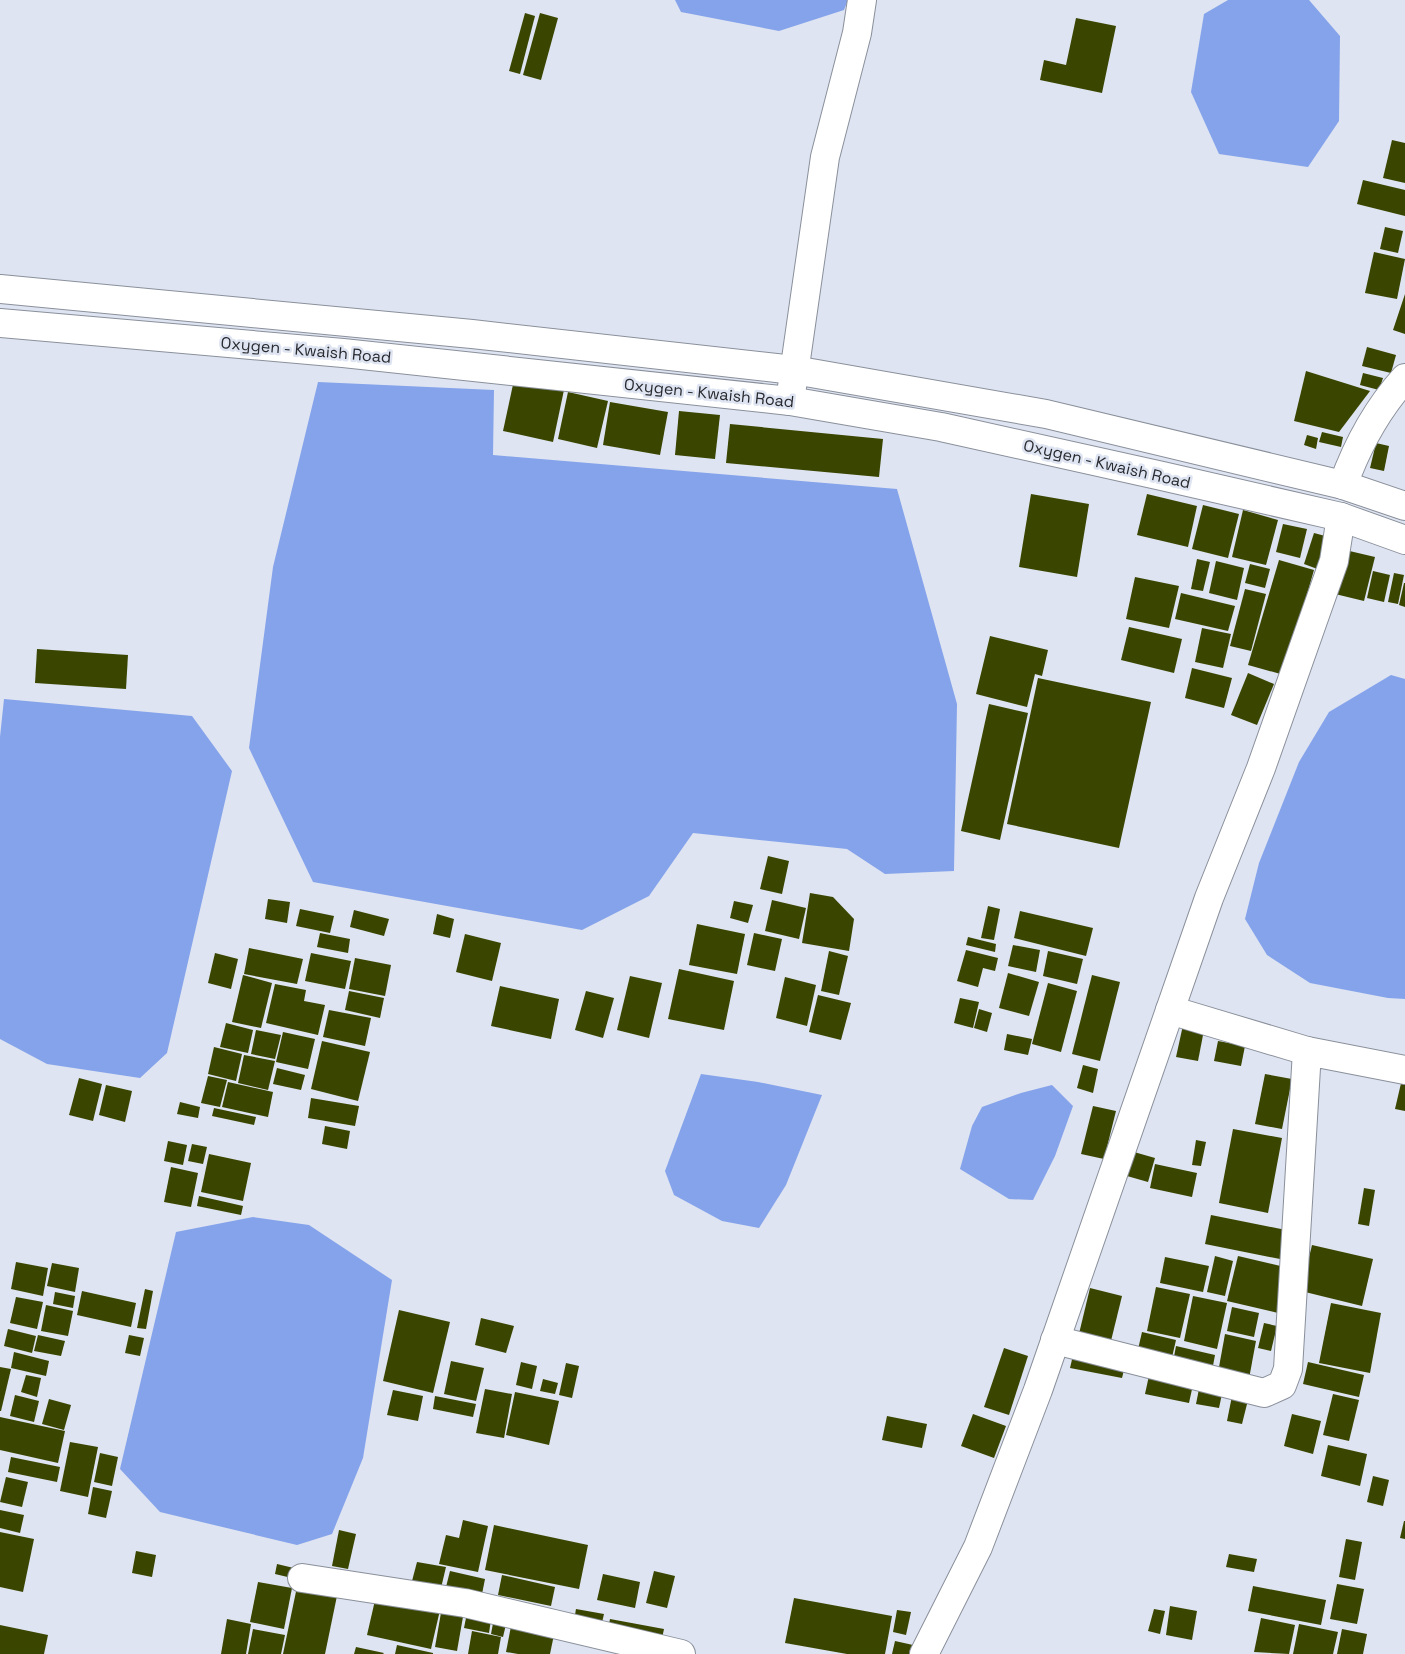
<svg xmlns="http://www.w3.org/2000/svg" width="1405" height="1654" viewBox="0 0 1405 1654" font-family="'Space Grotesk',sans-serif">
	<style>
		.water { fill: #85a3eb }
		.building { fill: #3a4600 }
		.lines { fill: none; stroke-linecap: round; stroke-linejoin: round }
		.street-casing { stroke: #8a909b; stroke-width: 30 }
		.secondary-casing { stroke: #8a909b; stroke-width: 30 }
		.street { stroke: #fff; stroke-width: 28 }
		.secondary { stroke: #fff; stroke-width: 28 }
		.labels { text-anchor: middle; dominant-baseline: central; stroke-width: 5; stroke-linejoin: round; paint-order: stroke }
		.street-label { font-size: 16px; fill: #282a2f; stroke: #dee4f1 }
	</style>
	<rect width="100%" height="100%" fill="#dee4f1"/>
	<!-- water -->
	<g class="water">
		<path d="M675,0H848L844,10L779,31L681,12Z"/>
		<path d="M1228,0H1309L1340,36L1339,121L1308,167L1219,154L1191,92L1204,14Z"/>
		<path d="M318,382L494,390L493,455L897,489L957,704L954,871L885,874L847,849L693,833L649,896L582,930L313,882L249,748L273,567Z"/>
		<path d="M1391,675L1405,679V999L1388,998L1310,983L1267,955L1245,919L1259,863L1299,762L1329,712Z"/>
		<path d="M4,699L192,716L232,771L167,1053L140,1078L47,1064L0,1039V737Z"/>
		<path d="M701,1074L758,1082L822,1095L786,1185L759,1228L722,1221L674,1195L665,1171Z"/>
		<path d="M1052,1085L1073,1106L1055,1156L1033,1200L1009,1199L960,1169L972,1126L982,1107L1021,1093Z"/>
		<path d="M253,1217L309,1225L392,1280L363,1458L332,1534L297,1545L160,1512L120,1469L176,1232Z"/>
	</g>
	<!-- building -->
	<g class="building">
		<path d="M525,13L535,16L520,74L509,71Z"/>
		<path d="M540,13L558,18L541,80L523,75Z"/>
		<path d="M1076,18L1116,26L1102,93L1040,80L1044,60L1066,65Z"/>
		<path d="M1392,140L1405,143V183L1383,178Z"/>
		<path d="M1363,180L1405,190V216L1357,204Z"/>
		<path d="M1385,227L1403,231L1398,253L1380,249Z"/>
		<path d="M1374,252L1405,259L1397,299L1365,293Z"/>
		<path d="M1405,294V334L1393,330Z"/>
		<path d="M1367,347L1396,355L1391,373L1362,366Z"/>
		<path d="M1306,371L1370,391L1339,432L1294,421Z"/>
		<path d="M1363,373L1383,378L1379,390L1360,385Z"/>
		<path d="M514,380L564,390L553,442L503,431Z"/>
		<path d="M568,392L608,401L597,448L558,439Z"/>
		<path d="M610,402L668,412L660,455L603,445Z"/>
		<path d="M679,411L720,415L715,459L675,455Z"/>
		<path d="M730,424L883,439L879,477L726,463Z"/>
		<path d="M1322,432L1343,437L1341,447L1319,442Z"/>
		<path d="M1307,435L1318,438L1316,449L1304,445Z"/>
		<path d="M1376,443L1389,446L1384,471L1370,468Z"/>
		<path d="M1031,494L1089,504L1077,577L1019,567Z"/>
		<path d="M1147,494L1197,506L1188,547L1137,535Z"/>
		<path d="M1203,505L1239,514L1228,558L1192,549Z"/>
		<path d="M1243,510L1278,520L1266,565L1232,557Z"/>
		<path d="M1283,524L1307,529L1300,558L1276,552Z"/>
		<path d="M1314,533L1329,537L1320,570L1304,564Z"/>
		<path d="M1341,549L1375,557L1364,601L1331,593Z"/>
		<path d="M1197,559L1210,562L1203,591L1191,589Z"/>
		<path d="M1279,560L1314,570L1284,675L1248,665Z"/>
		<path d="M1216,561L1244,568L1237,600L1209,593Z"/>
		<path d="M1250,564L1270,569L1265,588L1245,583Z"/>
		<path d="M1373,571L1390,575L1384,602L1367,598Z"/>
		<path d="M1394,573L1404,575L1398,604L1388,602Z"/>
		<path d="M1135,577L1179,586L1169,628L1126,619Z"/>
		<path d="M1404,583H1405V607L1399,605Z"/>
		<path d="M1245,589L1266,594L1251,651L1230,646Z"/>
		<path d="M1181,593L1235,606L1228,631L1175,619Z"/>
		<path d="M1129,627L1182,639L1174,673L1121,660Z"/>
		<path d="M1202,628L1231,634L1223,668L1195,662Z"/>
		<path d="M990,636L1048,650L1042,676L1035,674L1027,707L976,694Z"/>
		<path d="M37,649L128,655L126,689L35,683Z"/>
		<path d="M1192,668L1232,678L1224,708L1185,698Z"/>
		<path d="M1248,673L1274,684L1257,725L1231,715Z"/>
		<path d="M1038,678L1151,702L1119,848L1007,824Z"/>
		<path d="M989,704L1028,713L1000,840L961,831Z"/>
		<path d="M768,856L789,861L782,894L760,889Z"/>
		<path d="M810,893L833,897L854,919L849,951L802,943Z"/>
		<path d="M268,899L290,902L287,923L265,919Z"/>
		<path d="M772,900L806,908L799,939L765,931Z"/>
		<path d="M734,901L753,905L748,923L730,918Z"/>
		<path d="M988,906L1000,909L994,940L981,938Z"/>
		<path d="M300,909L334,916L330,933L296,926Z"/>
		<path d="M354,910L389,919L384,936L350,927Z"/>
		<path d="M1020,911L1093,928L1086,956L1014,938Z"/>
		<path d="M437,914L454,919L450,938L433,934Z"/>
		<path d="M697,924L745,934L737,974L689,965Z"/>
		<path d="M320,933L350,939L348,953L317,947Z"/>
		<path d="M754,933L782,939L775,971L747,965Z"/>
		<path d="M465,934L501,943L492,981L456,972Z"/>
		<path d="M968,937L996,944L995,952L966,945Z"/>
		<path d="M1013,945L1040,950L1036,972L1008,966Z"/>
		<path d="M249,948L303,959L297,984L244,974Z"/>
		<path d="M966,950L998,958L995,971L983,968L978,987L957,981Z"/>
		<path d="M829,951L848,956L839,995L821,991Z"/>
		<path d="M1048,951L1083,959L1077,984L1043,976Z"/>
		<path d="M215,953L238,959L231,989L208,983Z"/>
		<path d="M311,953L351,961L345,989L305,981Z"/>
		<path d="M355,958L391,965L385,996L349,989Z"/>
		<path d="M679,969L734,981L724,1030L668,1019Z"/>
		<path d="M1008,973L1039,982L1029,1016L999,1008Z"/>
		<path d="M243,975L272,983L261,1028L232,1022Z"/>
		<path d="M1092,975L1120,982L1100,1061L1072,1054Z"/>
		<path d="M630,976L662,983L649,1038L617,1030Z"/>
		<path d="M785,977L816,985L807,1026L776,1018Z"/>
		<path d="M1048,983L1077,991L1061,1052L1032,1044Z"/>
		<path d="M275,984L306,990L304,1001L325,1005L318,1035L266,1023Z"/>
		<path d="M500,986L559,999L551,1039L491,1026Z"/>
		<path d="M349,991L384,998L380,1018L345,1010Z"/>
		<path d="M586,991L614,998L603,1038L575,1030Z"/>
		<path d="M818,995L851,1003L841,1040L809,1032Z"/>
		<path d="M960,998L979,1002L973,1028L954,1023Z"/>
		<path d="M979,1009L992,1013L987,1032L974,1028Z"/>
		<path d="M329,1010L371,1018L365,1046L323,1037Z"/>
		<path d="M226,1023L253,1030L248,1053L220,1047Z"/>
		<path d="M1183,1025L1204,1030L1198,1061L1176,1057Z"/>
		<path d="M256,1030L281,1035L275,1059L251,1054Z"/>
		<path d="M283,1032L315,1039L308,1069L276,1062Z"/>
		<path d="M1007,1034L1032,1039L1028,1055L1004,1050Z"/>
		<path d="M322,1041L370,1052L358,1101L311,1089Z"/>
		<path d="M1218,1041L1245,1046L1241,1066L1214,1061Z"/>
		<path d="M214,1047L242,1054L236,1081L208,1074Z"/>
		<path d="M244,1055L275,1061L268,1090L238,1083Z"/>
		<path d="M1083,1065L1098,1069L1093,1093L1077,1088Z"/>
		<path d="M277,1068L305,1075L301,1090L273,1084Z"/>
		<path d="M1265,1074L1292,1079L1282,1129L1255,1124Z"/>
		<path d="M208,1076L227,1080L220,1107L201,1103Z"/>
		<path d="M79,1078L102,1084L93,1121L69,1115Z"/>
		<path d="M1402,1079H1405V1111L1395,1109Z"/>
		<path d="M228,1082L273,1092L268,1117L222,1107Z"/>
		<path d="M106,1085L132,1091L125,1122L99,1115Z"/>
		<path d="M311,1098L359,1106L355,1126L308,1118Z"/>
		<path d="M180,1102L200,1107L198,1118L177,1114Z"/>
		<path d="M1093,1106L1116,1111L1104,1159L1081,1154Z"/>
		<path d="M214,1108L256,1117L254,1125L212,1116Z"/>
		<path d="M325,1126L350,1131L347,1149L322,1144Z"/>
		<path d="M1233,1129L1282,1138L1268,1213L1219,1203Z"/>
		<path d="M1196,1140L1206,1142L1201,1166L1192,1165Z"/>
		<path d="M168,1141L187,1145L183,1165L164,1161Z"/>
		<path d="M192,1144L207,1147L203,1164L188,1161Z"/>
		<path d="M1134,1152L1155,1158L1148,1182L1127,1176Z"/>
		<path d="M209,1154L251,1163L243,1201L201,1192Z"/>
		<path d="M1155,1164L1197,1173L1192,1197L1150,1188Z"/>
		<path d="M171,1167L198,1173L191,1207L164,1202Z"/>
		<path d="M1364,1188L1375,1190L1369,1226L1358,1224Z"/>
		<path d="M199,1196L243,1206L241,1215L197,1206Z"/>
		<path d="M1211,1215L1286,1230L1280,1259L1205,1244Z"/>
		<path d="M1312,1245L1373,1259L1362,1306L1301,1291Z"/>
		<path d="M1215,1256L1233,1261L1225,1296L1207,1292Z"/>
		<path d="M1238,1256L1289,1268L1278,1313L1227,1301Z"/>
		<path d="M1165,1257L1209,1266L1203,1292L1160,1283Z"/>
		<path d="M16,1262L48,1268L43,1296L11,1289Z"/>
		<path d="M52,1263L79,1268L75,1292L47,1286Z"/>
		<path d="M1156,1287L1190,1294L1180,1338L1147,1331Z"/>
		<path d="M1090,1288L1122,1296L1109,1349L1077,1342Z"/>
		<path d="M145,1289L153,1291L146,1329L137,1328Z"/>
		<path d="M82,1291L136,1303L131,1327L77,1315Z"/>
		<path d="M55,1292L75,1296L73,1308L53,1304Z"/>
		<path d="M1193,1296L1227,1303L1217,1349L1184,1341Z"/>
		<path d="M16,1297L43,1302L37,1329L10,1323Z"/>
		<path d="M1331,1303L1381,1313L1370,1373L1319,1363Z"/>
		<path d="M46,1305L73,1311L68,1336L41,1331Z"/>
		<path d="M1232,1307L1259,1313L1254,1337L1227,1331Z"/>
		<path d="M399,1310L450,1322L433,1393L383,1381Z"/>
		<path d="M481,1318L514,1326L506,1353L475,1345Z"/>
		<path d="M1264,1323L1277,1326L1271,1351L1258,1348Z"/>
		<path d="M8,1329L36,1336L32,1353L4,1346Z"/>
		<path d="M1142,1332L1176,1340L1170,1366L1136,1358Z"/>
		<path d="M1225,1334L1256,1341L1248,1384L1217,1378Z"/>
		<path d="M38,1335L65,1341L61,1356L34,1351Z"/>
		<path d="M129,1335L144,1338L140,1356L125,1353Z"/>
		<path d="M1176,1346L1215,1355L1211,1376L1172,1367Z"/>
		<path d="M1004,1348L1028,1356L1009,1415L984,1407Z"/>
		<path d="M1074,1351L1126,1362L1122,1378L1070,1368Z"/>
		<path d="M14,1352L49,1361L46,1376L11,1368Z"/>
		<path d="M451,1361L484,1368L476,1401L444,1394Z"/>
		<path d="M521,1362L537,1366L532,1389L516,1385Z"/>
		<path d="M1308,1362L1364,1375L1359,1397L1303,1384Z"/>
		<path d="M566,1363L579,1366L572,1398L559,1395Z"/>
		<path d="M0,1367L11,1369L1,1411H0Z"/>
		<path d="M1150,1371L1194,1380L1189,1403L1145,1394Z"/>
		<path d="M26,1375L41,1378L37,1397L21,1392Z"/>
		<path d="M543,1379L558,1383L555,1394L540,1391Z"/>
		<path d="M485,1389L512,1394L504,1438L476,1433Z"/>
		<path d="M1199,1389L1222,1394L1219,1408L1196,1404Z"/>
		<path d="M393,1390L423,1396L418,1421L387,1415Z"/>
		<path d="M515,1392L559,1401L549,1445L506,1435Z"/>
		<path d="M1333,1394L1359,1400L1349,1441L1323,1435Z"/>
		<path d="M15,1395L39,1401L34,1422L10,1416Z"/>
		<path d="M435,1396L476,1404L473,1417L433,1409Z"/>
		<path d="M1232,1396L1248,1400L1242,1424L1227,1421Z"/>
		<path d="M49,1399L71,1405L64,1430L42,1424Z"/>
		<path d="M973,1414L1006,1426L994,1458L961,1446Z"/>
		<path d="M1292,1414L1321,1421L1313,1454L1284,1446Z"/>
		<path d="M887,1416L927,1424L922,1448L882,1440Z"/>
		<path d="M0,1417L65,1431L58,1463L0,1450Z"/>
		<path d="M70,1442L98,1447L88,1497L60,1491Z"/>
		<path d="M1328,1445L1367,1454L1360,1486L1321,1476Z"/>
		<path d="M100,1453L118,1457L112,1486L94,1482Z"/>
		<path d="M11,1457L60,1467L57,1482L8,1472Z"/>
		<path d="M1373,1476L1389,1480L1383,1506L1367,1502Z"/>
		<path d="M6,1477L28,1482L22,1507L0,1502Z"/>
		<path d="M93,1487L112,1491L106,1518L88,1514Z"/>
		<path d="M0,1510L24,1515L20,1533L0,1528Z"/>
		<path d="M463,1520L488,1526L478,1572L439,1564L446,1535L459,1538Z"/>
		<path d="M1404,1521H1405V1539L1400,1538Z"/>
		<path d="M494,1525L588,1545L579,1589L485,1570Z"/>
		<path d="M339,1530L356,1534L348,1569L332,1566Z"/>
		<path d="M0,1532L34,1539L23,1592L0,1587Z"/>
		<path d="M1346,1539L1362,1542L1355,1580L1339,1577Z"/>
		<path d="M136,1551L156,1555L152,1577L132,1573Z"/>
		<path d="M1229,1554L1257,1559L1254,1572L1226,1567Z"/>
		<path d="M417,1562L446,1567L441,1588L412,1581Z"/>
		<path d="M277,1564L298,1569L296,1579L275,1574Z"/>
		<path d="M450,1571L485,1579L482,1594L446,1587Z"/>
		<path d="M654,1571L675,1576L667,1608L646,1603Z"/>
		<path d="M603,1574L640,1582L635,1608L597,1600Z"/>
		<path d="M502,1575L555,1587L551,1606L498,1595Z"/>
		<path d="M258,1582L292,1588L284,1629L250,1622Z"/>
		<path d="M298,1582L338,1591L325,1654H283Z"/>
		<path d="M1337,1584L1364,1589L1357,1624L1330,1619Z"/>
		<path d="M1253,1586L1326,1600L1321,1625L1248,1611Z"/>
		<path d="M376,1596L440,1610L431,1649L367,1635Z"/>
		<path d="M794,1598L892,1616L885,1654H847L785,1643Z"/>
		<path d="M1170,1606L1197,1611L1192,1640L1166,1635Z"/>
		<path d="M442,1607L464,1611L457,1651L435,1647Z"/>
		<path d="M468,1608L492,1613L489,1633L464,1628Z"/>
		<path d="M576,1609L604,1614L600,1631L573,1626Z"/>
		<path d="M1154,1609L1165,1611L1160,1634L1148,1631Z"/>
		<path d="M897,1610L911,1612L906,1635L893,1632Z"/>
		<path d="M495,1613L508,1616L503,1637L491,1634Z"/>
		<path d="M513,1616L556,1625L550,1654H518L506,1652Z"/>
		<path d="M1261,1618L1295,1625L1289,1654L1254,1652Z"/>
		<path d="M227,1619L251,1624L246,1654H221Z"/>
		<path d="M610,1619L664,1629L661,1643L607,1633Z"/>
		<path d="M1299,1624L1338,1632L1333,1654H1293Z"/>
		<path d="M0,1625L48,1635L44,1654H0Z"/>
		<path d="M253,1629L285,1635L281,1654H248Z"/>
		<path d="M1342,1629L1367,1634L1363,1654H1337Z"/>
		<path d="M472,1631L501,1637L498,1654H468Z"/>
		<path d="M895,1641L913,1645L911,1654H892Z"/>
		<path d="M397,1645L433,1653V1654H395Z"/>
		<path d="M356,1647L384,1653L383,1654H354Z"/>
	</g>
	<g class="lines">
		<defs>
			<g id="street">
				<path d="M790,401L825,157L857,33L862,0"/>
				<path d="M1343,485C1357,446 1377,409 1405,378"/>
				<path d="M1170,1010L1307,1051"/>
				<path d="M1055,1340L1264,1393L1282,1385L1288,1369L1307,1051L1405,1070"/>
				<path d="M302,1578L465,1603L681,1654"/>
				<path d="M924,1654L978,1547L1038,1390L1209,898L1261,768L1334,561L1341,517"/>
			</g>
			<g id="secondary">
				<path d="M0,289L472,334L794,370L1046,414L1343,485L1405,506"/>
				<path d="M0,323L343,353L790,401L941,427L1162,476L1341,517L1405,540"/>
			</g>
		</defs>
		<!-- street casing -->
		<use href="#street" class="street-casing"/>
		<!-- secondary casing -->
		<use href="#secondary" class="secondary-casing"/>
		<!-- street -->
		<use href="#street" class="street"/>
		<!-- secondary -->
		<use href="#secondary" class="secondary"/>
	</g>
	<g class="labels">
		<!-- street labels -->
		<g class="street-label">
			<text transform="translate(306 350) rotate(5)">Oxygen - Kwaish Road</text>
			<text transform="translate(709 393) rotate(6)">Oxygen - Kwaish Road</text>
			<text transform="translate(1107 464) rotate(13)">Oxygen - Kwaish Road</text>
		</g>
	</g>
</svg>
